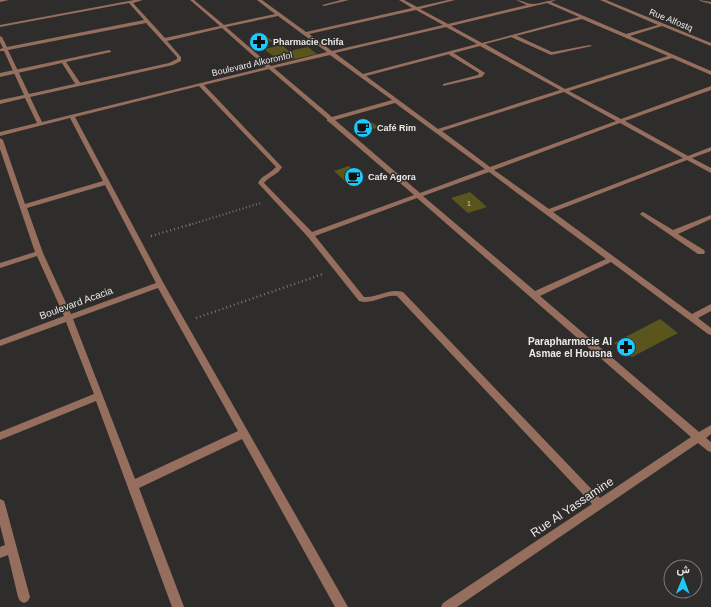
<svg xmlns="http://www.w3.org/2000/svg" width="711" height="607" viewBox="0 0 711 607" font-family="Arial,Vazirmatn,sans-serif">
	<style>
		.building { fill: #5a551d }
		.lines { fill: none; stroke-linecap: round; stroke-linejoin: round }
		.path-far1 { stroke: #797776; stroke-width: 2; stroke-dasharray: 1 2.5; stroke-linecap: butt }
		.path { stroke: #797776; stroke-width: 2.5; stroke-dasharray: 1 3; stroke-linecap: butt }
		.service { fill: #966e5e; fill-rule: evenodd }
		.minor { fill: #966e5e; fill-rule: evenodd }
		.labels { text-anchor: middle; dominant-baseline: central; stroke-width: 3; stroke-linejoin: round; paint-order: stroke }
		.number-label { font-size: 8px; fill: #c7c5b6 }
		.far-street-label { font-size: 9px; fill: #ebeae9; stroke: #2f2d2b }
		.far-poi-label { font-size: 9px; font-weight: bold; fill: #ebeae9; stroke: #2f2d2b; text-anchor: start }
		.street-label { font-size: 10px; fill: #ebeae9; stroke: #2f2d2b }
		.poi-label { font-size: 10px; font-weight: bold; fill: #ebeae9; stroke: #2f2d2b; text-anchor: end }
		.near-street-label { font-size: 12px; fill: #ebeae9; stroke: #2f2d2b }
	</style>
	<rect width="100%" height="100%" fill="#2f2d2b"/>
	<!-- building -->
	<g class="building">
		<path d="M267,37L273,41L258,44L253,41Z"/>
		<path d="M282,45L289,51L308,47L317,54L281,62L264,49Z"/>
		<path d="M371,122L379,127L364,132L356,127Z"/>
		<path d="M349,166L362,178L347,183L334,171Z"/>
		<path d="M470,192L487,207L468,213L451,198Z"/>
		<path d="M660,319L678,333L632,357L614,343Z"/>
	</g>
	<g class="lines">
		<!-- path-far1 -->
		<path class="path-far1" d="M189,225L261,203"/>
		<!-- path -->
		<g class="path">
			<path d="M151,236L192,224"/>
			<path d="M196,318L323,274"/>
		</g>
		<!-- service -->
		<g class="service">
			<path d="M341,0H349L324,6L322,5Z"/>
			<path d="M511,35H515L552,52L590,45L592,46L551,55L511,37Z"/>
			<path d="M109,50L111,51V52L66,62L81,84L78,86L76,85L62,63L0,77V73Z"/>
			<path d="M448,52H452L485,73L482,77L443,86V84L478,75L479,73L448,54Z"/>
			<path d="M643,212L673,230L711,215V219L678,234L704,250L705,252L704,254H698L641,215L640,214L641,213Z"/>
			<path d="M0,499L4,501L5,504L30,597L28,601L24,603L20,601L18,597L8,555L0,558V547L5,545L0,525Z"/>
		</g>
		<!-- minor -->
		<g class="minor">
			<path d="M0,0H9L0,2Z"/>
			<path d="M134,0H143L133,3L165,38L220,26L190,0H194L224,25L275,14L257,0H262L306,32L412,8L399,0H404L417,7L448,0H455L420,9L448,24L527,5L516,0C522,0 527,4 532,4C540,4 548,0 556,0L551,2L626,34L658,25L600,0H606L711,43V46L662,26L630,36L711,71V75L672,58L569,91L621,119L711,86V90L625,121L688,156L711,147V151L692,158L711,168V173L687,160L553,212L692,314L711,304V311L698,318L711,328V335L708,334L611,262L540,296L699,432L711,425V434L706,438L711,442V452L708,451L698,443L457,607H441L443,603L592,504L397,296C384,294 373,305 359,301L308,237L258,183C262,175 270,174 276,167L199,86L75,117L164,284L348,607H335L242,439L139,488L184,607H172L96,401L0,440V432L94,394L66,322L0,346V340L64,316L37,256L0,268V263L35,252L0,149V138L3,140L25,204L103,181L70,118L0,136V132L37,123L25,98L0,104V100L24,95L4,51H0V49L3,48L0,42V36L2,37L7,47L144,20L129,3L0,27V25ZM547,3L579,17L482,43L451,26ZM416,10L443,25L332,51L309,34ZM278,16L327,52L271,66L226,27ZM582,19L668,56L565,89L485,44ZM146,23L177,57V59L169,63L29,94L8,50ZM446,27L477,44L363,74L335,53ZM222,28L266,67L42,122L30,97L173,65L181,61V57L167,41ZM480,46L560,90L438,129L366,76ZM330,55L392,100L332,117L274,68ZM269,69L327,119V121L329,122L414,195L312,232L264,183C269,176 278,175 282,167L281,166L204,85ZM564,92L616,121L490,167L442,131ZM395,103L485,169L420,193L335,120ZM620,123L683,158L549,209L494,170ZM489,172L606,259L535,291L423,196ZM105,185L156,283L71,314L43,253L27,208ZM417,198L691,437L600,498L403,292C387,288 379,298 364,297L315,236ZM158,288L238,431L135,479L73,319Z"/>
			<path d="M699,0L711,2V4L700,1Z"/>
		</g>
	</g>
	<!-- icons -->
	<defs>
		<symbol id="pharmacy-disc" viewBox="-11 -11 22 22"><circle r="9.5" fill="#1cc9fc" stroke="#2f2d2b"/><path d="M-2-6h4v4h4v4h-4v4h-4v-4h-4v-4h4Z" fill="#111"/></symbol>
		<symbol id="cafe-disc" viewBox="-11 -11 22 22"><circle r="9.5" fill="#1cc9fc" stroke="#2f2d2b"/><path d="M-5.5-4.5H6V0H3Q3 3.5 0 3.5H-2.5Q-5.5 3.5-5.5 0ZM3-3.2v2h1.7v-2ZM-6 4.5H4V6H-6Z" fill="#111"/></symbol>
	</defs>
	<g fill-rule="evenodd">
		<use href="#pharmacy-disc" x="248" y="31" width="22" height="22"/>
		<use href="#cafe-disc" x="352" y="117" width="22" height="22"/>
		<use href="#cafe-disc" x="343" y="166" width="22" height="22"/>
		<use href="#pharmacy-disc" x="615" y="336" width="22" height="22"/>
	</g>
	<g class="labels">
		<!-- number labels -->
		<g class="number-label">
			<text x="469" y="203">1</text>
		</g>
		<!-- far-street labels -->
		<g class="far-street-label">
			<text transform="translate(671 20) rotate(22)">Rue Alfostq</text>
			<text transform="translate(252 64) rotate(-13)">Boulevard Alkoronfol</text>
		</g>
		<!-- far-poi labels -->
		<g class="far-poi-label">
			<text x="273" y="42">Pharmacie Chifa</text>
			<text x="377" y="128">Café Rim</text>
			<text x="368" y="177">Cafe Agora</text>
		</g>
		<!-- street labels -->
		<g class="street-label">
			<text transform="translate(76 303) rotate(-20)">Boulevard Acacia</text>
		</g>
		<!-- poi labels -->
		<g class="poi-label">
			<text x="612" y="341">Parapharmacie Al<tspan x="612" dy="12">Asmae el Housna</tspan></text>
		</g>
		<!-- near-street labels -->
		<g class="near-street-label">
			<text transform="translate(572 507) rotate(-34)">Rue Al Yassamine</text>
		</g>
	</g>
	<!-- north arrow -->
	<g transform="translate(683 579) rotate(1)"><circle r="19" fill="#2f2d2b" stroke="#7a7977"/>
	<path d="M0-3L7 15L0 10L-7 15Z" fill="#1cc9fc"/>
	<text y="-6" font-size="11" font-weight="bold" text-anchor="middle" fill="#ebeae9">ش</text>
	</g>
</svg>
